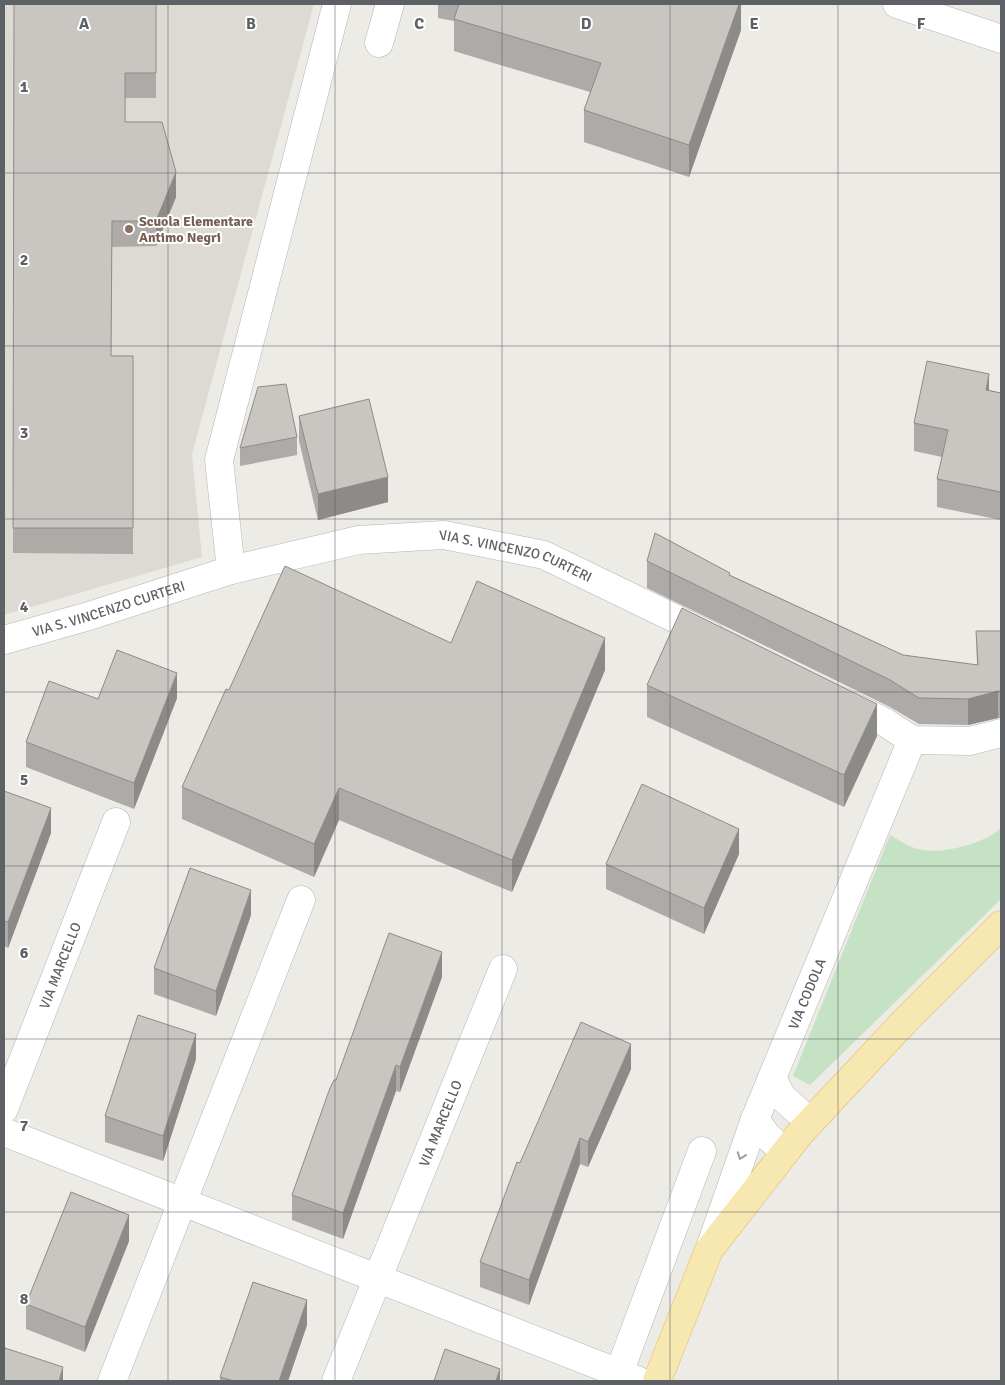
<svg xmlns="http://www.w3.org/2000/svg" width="1005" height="1385" viewBox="0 0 1005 1385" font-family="Signika,sans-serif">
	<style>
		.education { fill: #dddad3 }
		.green { fill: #c5e3c4 }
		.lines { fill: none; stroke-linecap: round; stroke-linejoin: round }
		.minor-casing { stroke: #b2b5b8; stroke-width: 29 }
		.major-casing { stroke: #e4ba68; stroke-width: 29 }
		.minor { stroke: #fff; stroke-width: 28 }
		.major { stroke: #f7e7b0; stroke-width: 28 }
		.wall { fill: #adaaa7 }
		.shaded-wall { fill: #8d8b88 }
		.building { fill: #c9c6c2; stroke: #8d8b88 }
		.oneway { stroke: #9ea0a2 }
		.grid { fill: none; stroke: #5d6064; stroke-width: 1; stroke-opacity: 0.55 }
		.education-dot { fill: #8d6e63; stroke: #fff; stroke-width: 2 }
		.labels { text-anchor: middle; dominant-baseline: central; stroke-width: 4; stroke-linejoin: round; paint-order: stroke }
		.education-label { font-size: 14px; font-weight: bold; fill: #785e54; stroke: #fff; text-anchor: start }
		.street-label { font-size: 14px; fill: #5d6064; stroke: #fff }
		.grid-label { font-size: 16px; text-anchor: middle; font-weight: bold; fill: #5d6064; stroke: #fff; stroke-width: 4; stroke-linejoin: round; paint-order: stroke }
	</style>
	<rect width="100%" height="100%" fill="#edebe5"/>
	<!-- education -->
	<path class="education" d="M4,4H314L192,454L202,557L4,615Z"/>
	<!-- green -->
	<path class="green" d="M1001,828V899L810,1085L793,1076L890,835C900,841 911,848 922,850C943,854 986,843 1001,828Z"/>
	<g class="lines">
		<defs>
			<g id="minor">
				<path d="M897,4L1001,39"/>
				<path d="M379,43L390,4"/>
				<path d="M231,570L219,460L337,4"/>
				<path id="s1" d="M4,640L89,616L231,570L358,540L444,535L544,555L711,636"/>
				<path d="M844,702L883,721L912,740L970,741L1001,733"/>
				<path d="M772,1078L782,1097L810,1122"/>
				<path id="s2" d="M4,1109L116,822"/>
				<path d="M755,1119L767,1136L785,1152"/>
				<path d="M4,1132L639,1381"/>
				<path id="s3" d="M711,1245L755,1119L912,740"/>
				<path d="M112,1381L301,900"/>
				<path id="s4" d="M336,1381L503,969"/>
				<path d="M616,1381L702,1151"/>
			</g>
			<path id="major" d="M657,1381L709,1250L801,1132L904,1022L1001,925"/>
		</defs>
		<!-- minor casing -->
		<use href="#minor" class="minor-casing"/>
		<!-- major casing -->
		<use href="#major" class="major-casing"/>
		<!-- minor -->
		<use href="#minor" class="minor"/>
		<!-- major -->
		<use href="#major" class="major"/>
	</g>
	<!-- wall -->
	<g class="wall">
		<path d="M14,4H156V98H125V122L176,197L156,246L112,247L111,356H133V554L13,553Z"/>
		<path d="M438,4H741V30L689,177L584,142V110L590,92L454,51V21L438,18Z"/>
		<path d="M989,390L1001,393V520L937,507V479L942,457L914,451V423Z"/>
		<path d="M299,416L388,502L318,520L299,441Z"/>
		<path d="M297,437V455L240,466V448Z"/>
		<path d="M647,561L730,575L903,655L977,665L976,631H1001V718H998L968,725L919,724L890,707L647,588Z"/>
		<path d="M451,643L605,670L512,892L339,820L314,877L182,819V787L229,690Z"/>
		<path d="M647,685L877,736L844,807L647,717Z"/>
		<path d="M177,698L134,809L26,767V742Z"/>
		<path d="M4,791L51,833L8,948L4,946Z"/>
		<path d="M739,854L704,934L606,889V864Z"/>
		<path d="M251,915L216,1016L154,994V968Z"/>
		<path d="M442,977L400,1092L396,1091L343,1239L292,1220V1195L336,1080Z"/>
		<path d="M196,1059L163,1161L105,1142V1116Z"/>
		<path d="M631,1069L588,1167L580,1164L529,1305L480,1287V1262L520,1163Z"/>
		<path d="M129,1241L85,1352L26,1329V1304Z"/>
		<path d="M307,1325L288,1381H220V1377Z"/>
	</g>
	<!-- shaded-wall -->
	<g class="shaded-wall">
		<path d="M739,4H741V30L689,177V145Z"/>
		<path d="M176,172V197L156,246V221Z"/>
		<path d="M989,374V402L986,390Z"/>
		<path d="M388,477V502L318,520V494Z"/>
		<path d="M605,638V670L512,892V860Z"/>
		<path d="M177,673V698L134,809V783Z"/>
		<path d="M998,691V718L968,725V699Z"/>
		<path d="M877,704V736L844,807V775Z"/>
		<path d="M339,788V820L314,877V844Z"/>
		<path d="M51,808V833L8,948V922Z"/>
		<path d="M739,829V854L704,934V908Z"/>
		<path d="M251,890V915L216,1016V991Z"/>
		<path d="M442,952V977L400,1092V1067Z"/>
		<path d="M196,1034V1059L163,1161V1136Z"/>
		<path d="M631,1044V1069L588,1167V1142Z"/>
		<path d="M396,1065V1091L343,1239V1213Z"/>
		<path d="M580,1138V1164L529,1305V1280Z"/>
		<path d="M129,1215V1241L85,1352V1327Z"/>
		<path d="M307,1300V1325L288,1381H279Z"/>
		<path d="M63,1367V1381H59Z"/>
		<path d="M500,1369V1381H496Z"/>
	</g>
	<!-- building -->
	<g class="building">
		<path d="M14,4H156V73H125V122H162L176,172L156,221H112L111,356H133V528H13Z"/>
		<path d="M459,4H739L689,145L584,110L601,63L454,19Z"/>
		<path d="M927,361L989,374L986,390L1001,393V492L937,479L948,430L914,423Z"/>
		<path d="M286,384L297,437L240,448L258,387Z"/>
		<path d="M369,399L388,477L318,494L299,416Z"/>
		<path d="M655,533L730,573L729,575L903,655L978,665L976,631H1001V691H998L968,699L919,698L890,680L647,561Z"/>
		<path d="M285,566L451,643L477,581L605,638L512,860L339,788L314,844L182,787L226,689L229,690Z"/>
		<path d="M682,608L877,704L844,775L647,685Z"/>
		<path d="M117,650L177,673L134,783L26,742L49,681L98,699Z"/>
		<path d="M642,784L739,829L704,908L606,864Z"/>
		<path d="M4,791L51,808L8,922L4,921Z"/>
		<path d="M190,868L251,890L216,991L154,968Z"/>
		<path d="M389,933L442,952L400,1067L396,1065L343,1213L292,1195L330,1088L334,1080H336Z"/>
		<path d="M138,1015L196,1034L163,1136L105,1116Z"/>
		<path d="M581,1022L631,1044L588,1142L580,1138L529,1280L480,1262L517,1162L520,1163Z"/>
		<path d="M71,1192L129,1215L85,1327L26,1304Z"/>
		<path d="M253,1282L307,1300L279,1381H234L220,1377Z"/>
		<path d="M5,1348L63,1367L59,1381H4V1353Z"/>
		<path d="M445,1349L500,1369L496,1381H434Z"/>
	</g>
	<!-- one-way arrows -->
	<defs><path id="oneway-chevron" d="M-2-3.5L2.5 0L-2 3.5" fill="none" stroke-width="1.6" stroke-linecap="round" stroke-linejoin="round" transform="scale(1.25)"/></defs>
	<use class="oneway" href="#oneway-chevron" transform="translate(741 1156) rotate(110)"/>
	<!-- grid -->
	<path class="grid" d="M168,4V1381M335,4V1381M502,4V1381M670,4V1381M838,4V1381M4,173H1001M4,346H1001M4,519H1001M4,692H1001M4,866H1001M4,1039H1001M4,1212H1001"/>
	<!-- markers -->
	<circle class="education-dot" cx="129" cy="229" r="5"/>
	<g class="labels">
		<!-- education labels -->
		<g class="education-label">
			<text x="139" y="221">Scuola Elementare<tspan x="139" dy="16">Antimo Negri</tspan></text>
		</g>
		<!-- street labels -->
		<g class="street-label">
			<text stroke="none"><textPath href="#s1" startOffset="529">VIA S. VINCENZO CURTERI</textPath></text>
			<text stroke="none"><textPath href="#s1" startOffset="109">VIA S. VINCENZO CURTERI</textPath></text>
			<text stroke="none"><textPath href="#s2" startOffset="154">VIA MARCELLO</textPath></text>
			<text stroke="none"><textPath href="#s3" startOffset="269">VIA CODOLA</textPath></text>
			<text stroke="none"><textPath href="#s4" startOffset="278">VIA MARCELLO</textPath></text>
		</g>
	</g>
	<g class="grid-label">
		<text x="84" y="29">A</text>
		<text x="251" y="29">B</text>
		<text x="419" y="29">C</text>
		<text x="586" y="29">D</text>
		<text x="754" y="29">E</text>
		<text x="921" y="29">F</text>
		<text x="24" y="92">1</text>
		<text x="24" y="265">2</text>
		<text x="24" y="438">3</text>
		<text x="24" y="612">4</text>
		<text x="24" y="785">5</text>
		<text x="24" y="958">6</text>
		<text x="24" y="1131">7</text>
		<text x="24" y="1304">8</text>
	</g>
	<!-- border -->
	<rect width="1005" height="1385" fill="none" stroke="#5d6064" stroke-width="10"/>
</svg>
